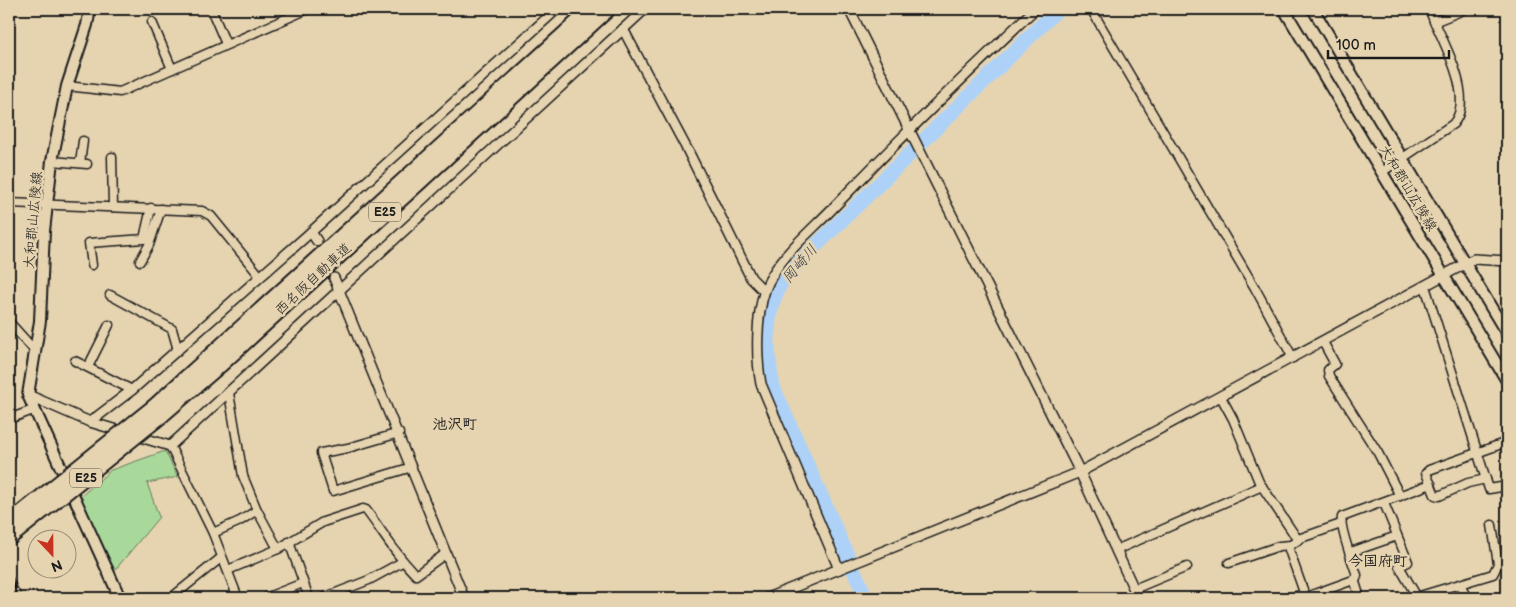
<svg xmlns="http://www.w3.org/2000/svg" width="1516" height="607" viewBox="0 0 1516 607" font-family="'Balsamiq Sans','Klee One',sans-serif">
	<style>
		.green { fill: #a9d99a; stroke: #627a5b }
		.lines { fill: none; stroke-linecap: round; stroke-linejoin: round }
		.river { stroke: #aed2f7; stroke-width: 15 }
		.minor-casing { stroke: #1c1c1c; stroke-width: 11 }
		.tertiary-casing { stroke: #1c1c1c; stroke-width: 12 }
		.secondary-casing { stroke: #1c1c1c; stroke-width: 14 }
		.motorway-casing { stroke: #1c1c1c; stroke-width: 18 }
		.minor { stroke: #e6d4b1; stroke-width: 8 }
		.tertiary { stroke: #e6d4b1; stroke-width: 9 }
		.secondary { stroke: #e6d4b1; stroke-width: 10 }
		.motorway { stroke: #e6d4b1; stroke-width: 14 }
		.rail-casing { stroke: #1c1c1c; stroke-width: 4.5 }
		.rail { stroke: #e6d4b1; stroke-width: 2.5; stroke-dasharray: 8; stroke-linecap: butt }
		.motorway-bridge-casing { stroke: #1c1c1c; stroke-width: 18; stroke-linecap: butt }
		.motorway-bridge { stroke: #e6d4b1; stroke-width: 14 }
		.labels { text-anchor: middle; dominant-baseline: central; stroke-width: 5; stroke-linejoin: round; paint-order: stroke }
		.shield { fill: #e6d4b1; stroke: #595349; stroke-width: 1 }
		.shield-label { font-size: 12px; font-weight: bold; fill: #1c1c1c }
		.street-label { font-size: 14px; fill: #1c1c1c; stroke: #e6d4b1 }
		.water-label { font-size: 15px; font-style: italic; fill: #394048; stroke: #e6d4b1 }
		.neighbourhood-label { font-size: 15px; font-weight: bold; fill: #1c1c1c; stroke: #e6d4b1 }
	</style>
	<rect width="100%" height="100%" fill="#e6d4b1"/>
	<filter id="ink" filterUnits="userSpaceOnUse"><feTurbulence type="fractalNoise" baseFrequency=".02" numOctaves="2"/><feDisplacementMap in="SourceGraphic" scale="10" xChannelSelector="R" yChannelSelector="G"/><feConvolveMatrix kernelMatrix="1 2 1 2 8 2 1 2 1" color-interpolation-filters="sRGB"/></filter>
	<g filter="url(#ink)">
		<!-- green -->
		<path class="green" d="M165,451L178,477L147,483L159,517L115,570L79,498L111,470Z"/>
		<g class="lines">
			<!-- river -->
			<path class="river" d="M866,598L773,387C767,357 764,320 777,291C781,280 790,272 798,263L1058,9"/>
			<defs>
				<g id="minor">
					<path d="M211,9L226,44"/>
					<path d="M1091,9L1255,288L1293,358"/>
					<path d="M152,22L172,69"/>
					<path d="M1434,22L1461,11L1460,9"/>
					<path d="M67,86L120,92L308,9"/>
					<path d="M112,157L113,207"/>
					<path d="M52,161L87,164"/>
					<path d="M80,163L83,141"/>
					<path d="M1382,172L1453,124C1477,97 1440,37 1429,9"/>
					<path d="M9,203L202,211L211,216L260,276"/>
					<path d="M140,261L149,245L161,209"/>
					<path d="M92,265L89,243L144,239L151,208"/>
					<path d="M1425,286L1489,489L1507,486"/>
					<path d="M110,295L172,329L178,350"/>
					<path d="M9,322L36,352"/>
					<path d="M1323,342L1335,364L1328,370L1329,376L1378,453L1400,496"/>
					<path d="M75,361L132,390"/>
					<path d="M88,367L109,325"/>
					<path d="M229,393L243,476L257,510L278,549"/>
					<path d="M1221,397L1233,419L1259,482L1298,540"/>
					<path d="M9,419L33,410"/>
					<path d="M399,433L348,448L321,453L333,491L412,467"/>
					<path d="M170,446L213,533L238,598"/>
					<path d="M1486,479L1468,483L1439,496L1435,495L1426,473L1429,470L1507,442"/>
					<path d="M1384,503L1408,562L1399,566L1417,597"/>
					<path d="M213,533L240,521L257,510"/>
					<path d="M289,542L309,598"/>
					<path d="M1116,550L1262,486"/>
					<path d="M1351,552L1397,536"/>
					<path d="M1229,563L1279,546L1291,545"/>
					<path d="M228,570L278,549L323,522L363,509L366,510C383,532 396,556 416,575L445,554"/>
					<path d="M1354,579L1360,598"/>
					<path d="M1461,585L1466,598"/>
					<path d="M1134,589L1187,567"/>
					<path d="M1306,597L1356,579L1357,575C1353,564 1339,526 1342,517L1431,484"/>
					<path d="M171,598L222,557"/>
					<path d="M265,598L303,583"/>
					<path d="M323,598L369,580L402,562"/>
					<path d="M1287,598L1305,594"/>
					<path d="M1306,598L1289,550L1291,545L1301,538L1341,524"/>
					<path d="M1413,598L1493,574L1498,564L1492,525"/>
				</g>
				<g id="tertiary">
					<path d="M849,9L1080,472L1138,598"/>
					<path d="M623,29L688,151L751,278L764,291"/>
					<path d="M311,232L317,241"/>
					<path d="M334,278L464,598"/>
					<path d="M28,395L90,422L170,446L645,9"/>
					<path d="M90,422L132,390L311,232L557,9"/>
					<path d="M839,569L761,384C756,358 756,316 765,290C777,258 809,233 832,209C898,140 966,74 1035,9"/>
					<path d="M767,598L1080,472L1474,259L1507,261"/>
				</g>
				<g id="secondary">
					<path d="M90,9L87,25L67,86L52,161L44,231L40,321L28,395L120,598"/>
					<path d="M1284,9L1507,381"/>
					<path d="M1313,9L1507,334"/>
				</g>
				<g id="motorway">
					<path d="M155,406L592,9"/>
					<path d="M162,415L220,365L608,9"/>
				</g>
			</defs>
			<!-- minor casing -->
			<use href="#minor" class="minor-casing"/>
			<!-- tertiary casing -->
			<use href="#tertiary" class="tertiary-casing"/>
			<!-- secondary casing -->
			<use href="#secondary" class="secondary-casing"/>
			<!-- motorway casing -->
			<use href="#motorway" class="motorway-casing"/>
			<!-- minor -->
			<use href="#minor" class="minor"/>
			<!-- tertiary -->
			<use href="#tertiary" class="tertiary"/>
			<!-- secondary -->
			<use href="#secondary" class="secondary"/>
			<!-- motorway -->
			<use href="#motorway" class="motorway"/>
			<defs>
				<path id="rail" d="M9,575L21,598"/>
			</defs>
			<!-- rail casing -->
			<use href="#rail" class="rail-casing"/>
			<!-- rail -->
			<use href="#rail" class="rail"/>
			<defs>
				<g id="motorway-bridge">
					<path d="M9,523L155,406"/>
					<path d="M9,538L162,415"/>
				</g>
			</defs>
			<!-- motorway-bridge casing -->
			<use href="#motorway-bridge" class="motorway-bridge-casing"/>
			<!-- motorway-bridge -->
			<use href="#motorway-bridge" class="motorway-bridge"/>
		</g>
	</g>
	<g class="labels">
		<!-- shield labels -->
		<g class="shield">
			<rect x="369" y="202.5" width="32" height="19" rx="4"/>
			<rect x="70" y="468.5" width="32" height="19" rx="4"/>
		</g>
		<g class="shield-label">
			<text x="385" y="212">E25</text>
			<text x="86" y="478">E25</text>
		</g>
		<!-- street labels -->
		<g class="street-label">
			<text transform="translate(1408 188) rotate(59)">大和郡山広陵線</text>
			<text transform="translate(33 220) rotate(-85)">大和郡山広陵線</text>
			<text transform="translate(313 279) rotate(-43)">西名阪自動車道</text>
		</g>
		<!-- water labels -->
		<g class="water-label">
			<text transform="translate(800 264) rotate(-49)">岡崎川</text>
		</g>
		<!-- neighbourhood labels -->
		<g class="neighbourhood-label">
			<text x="455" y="424">池沢町</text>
			<text x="1378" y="561">今国府町</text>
		</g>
	</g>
	<!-- margin -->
	<rect width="1516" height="607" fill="none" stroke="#e6d4b1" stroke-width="30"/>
	<rect x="15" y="15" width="1486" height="577" fill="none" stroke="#1c1c1c" stroke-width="2" filter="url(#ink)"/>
	<!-- north arrow -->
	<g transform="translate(52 554) rotate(158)"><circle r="24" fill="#e6d4b1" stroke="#958a75"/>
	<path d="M0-4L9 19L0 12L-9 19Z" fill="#c8321e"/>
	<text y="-8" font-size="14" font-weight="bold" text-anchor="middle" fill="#1c1c1c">N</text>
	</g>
	<!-- scale -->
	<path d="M1328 50v8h121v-8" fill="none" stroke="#1c1c1c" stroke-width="2.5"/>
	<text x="1336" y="50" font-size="15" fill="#1c1c1c" stroke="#e6d4b1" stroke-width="4" paint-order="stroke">100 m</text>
</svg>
